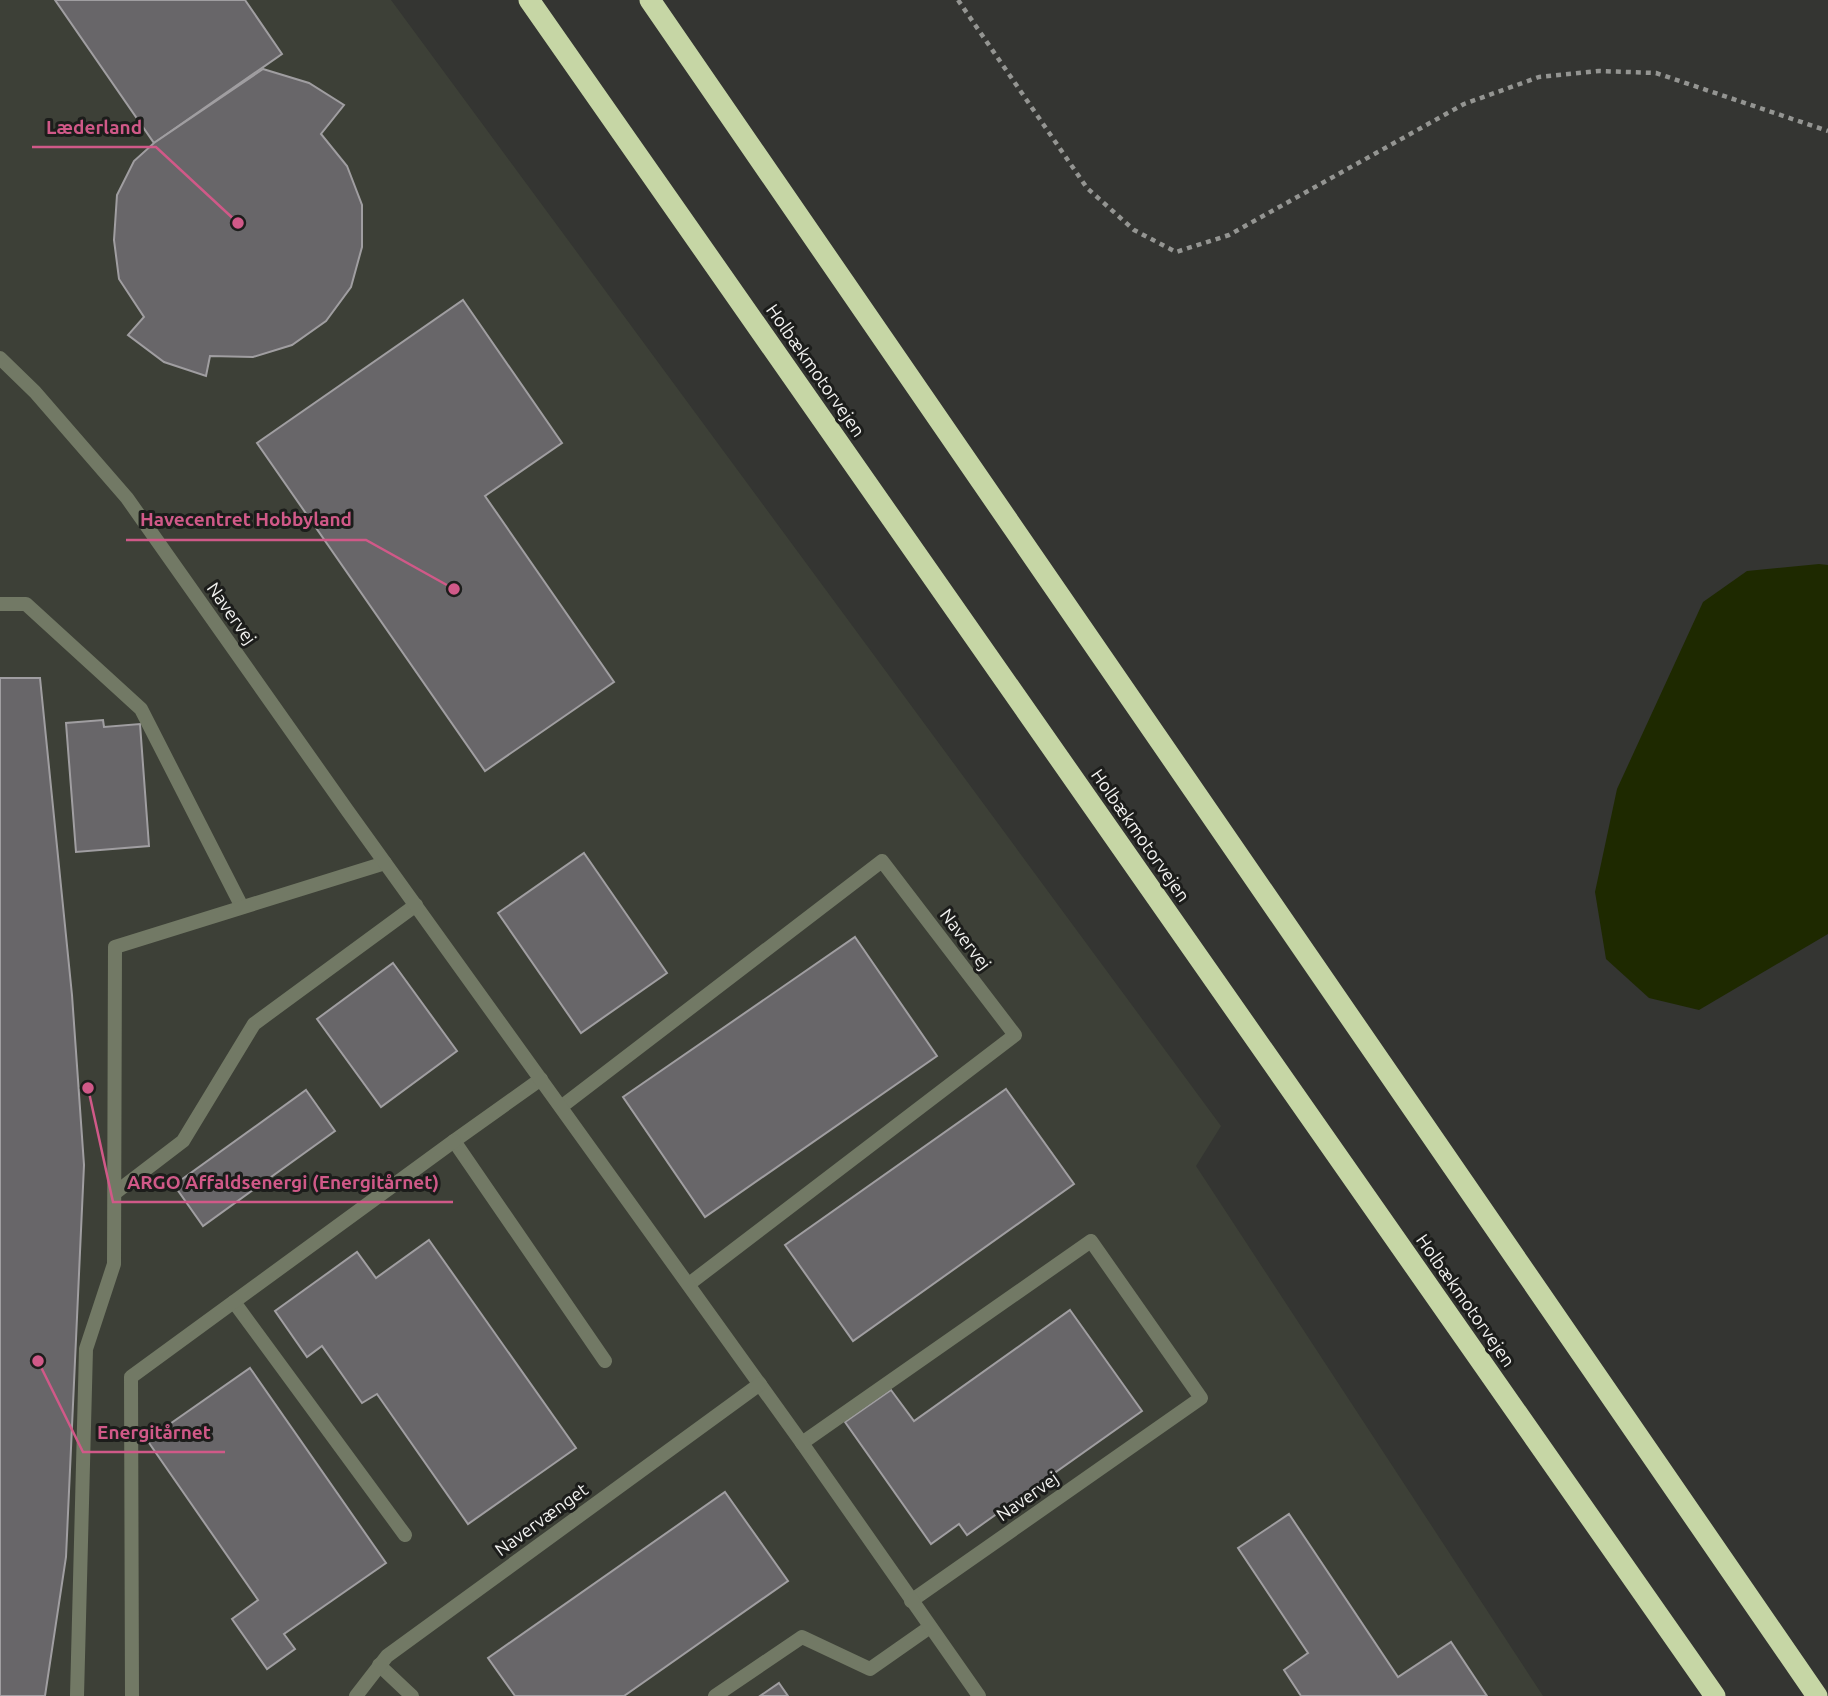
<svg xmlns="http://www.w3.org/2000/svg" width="1828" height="1696" viewBox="0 0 1828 1696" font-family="Ubuntu,sans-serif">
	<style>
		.built { fill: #3d4037 }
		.water { fill: #1e2900 }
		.building { fill: #686669; stroke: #a09ea1; stroke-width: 2 }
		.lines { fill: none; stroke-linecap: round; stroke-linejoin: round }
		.path { stroke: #949592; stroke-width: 4.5; stroke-dasharray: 5 5; stroke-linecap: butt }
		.lane { stroke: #727965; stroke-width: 14 }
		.street { stroke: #727965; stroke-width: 14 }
		.highway { stroke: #c6d6a5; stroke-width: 21 }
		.labels { text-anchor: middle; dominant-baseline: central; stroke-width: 6; stroke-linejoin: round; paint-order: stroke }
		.street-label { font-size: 18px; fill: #f2f2f0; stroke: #1c1d1b }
		.leader { fill: none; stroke: #d05988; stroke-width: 2.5 }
		.callout-dot { fill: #d05988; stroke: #1c1d1b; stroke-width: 2.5 }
		.callout-label { font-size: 19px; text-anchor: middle; font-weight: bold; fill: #d05988; stroke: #1c1d1b; stroke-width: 6; stroke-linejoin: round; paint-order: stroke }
	</style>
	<rect width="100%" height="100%" fill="#343532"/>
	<!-- built -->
	<path class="built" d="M0,0H391L1221,1126L1196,1166L1543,1696H0Z"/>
	<!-- water -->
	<path class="water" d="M1819,564L1828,565V934L1699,1010L1649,998L1606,959L1595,892L1617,789L1703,602L1747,571Z"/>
	<!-- building -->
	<g class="building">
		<path d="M55,0H245L282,54L154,143Z"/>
		<path d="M263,69L309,83L344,105L321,134L347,166L362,205V247L351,287L326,321L292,345L253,357L210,356L206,376L164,362L128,335L144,317L119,279L114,240L117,195L134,161L154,143Z"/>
		<path d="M463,300L562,443L485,496L614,682L485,771L257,443Z"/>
		<path d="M0,678H40L72,995L84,1165L66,1557L45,1696H0Z"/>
		<path d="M103,720L104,727L140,724L149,846L76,852L66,723Z"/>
		<path d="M584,853L667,973L581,1033L498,913Z"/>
		<path d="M855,937L937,1056L705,1217L623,1097Z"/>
		<path d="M393,963L457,1051L381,1107L317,1019Z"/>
		<path d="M1006,1089L1074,1184L853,1341L785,1245Z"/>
		<path d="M306,1090L335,1131L203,1226L174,1185Z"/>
		<path d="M429,1240L576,1448L468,1524L377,1394L362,1403L322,1346L307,1357L275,1311L357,1252L376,1278Z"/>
		<path d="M1070,1310L1142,1411L967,1535L959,1524L931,1544L845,1422L891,1390L914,1421Z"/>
		<path d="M250,1368L386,1563L284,1634L295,1649L267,1669L232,1619L258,1600L147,1440Z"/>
		<path d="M725,1492L788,1581L624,1696H515L488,1658Z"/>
		<path d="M1289,1514L1398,1677L1451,1642L1487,1696H1301L1284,1670L1308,1653L1238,1548Z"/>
		<path d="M779,1683L788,1696H760Z"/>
	</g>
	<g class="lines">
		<!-- path -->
		<path class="path" d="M958,0L1087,188L1134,230L1176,252L1229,235L1464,104L1539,77L1599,71L1656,73L1828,131"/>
		<!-- lane -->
		<g class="lane">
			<path d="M0,604H26L141,709L242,907"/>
			<path d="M541,1079L454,1141L605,1361"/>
			<path d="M561,1107L882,861L1015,1035L689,1284"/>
			<path d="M115,1193L183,1141L254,1024L416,905"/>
			<path d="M234,1302L405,1535"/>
			<path d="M802,1443L1091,1241L1201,1398L911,1601"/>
			<path d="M379,1665L412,1696"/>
			<path d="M77,1696L86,1349L114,1264L115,947L385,863"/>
			<path d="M132,1696L131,1377L454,1141"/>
			<path d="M715,1696L802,1637L870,1669L930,1627"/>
		</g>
		<!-- street -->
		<g class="street">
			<path d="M0,358L35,392L127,498L347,810L802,1443L979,1696"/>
			<path d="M356,1696L387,1656L760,1384"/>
		</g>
		<!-- highway -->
		<g class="highway">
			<path d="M529,0L1715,1696"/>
			<path d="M650,0L1817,1696"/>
		</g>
	</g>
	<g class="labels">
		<!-- street labels -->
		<g class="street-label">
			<text transform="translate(816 370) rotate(55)">Holbækmotorvejen</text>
			<text transform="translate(232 613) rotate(55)">Navervej</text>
			<text transform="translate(1141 835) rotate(55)">Holbækmotorvejen</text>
			<text transform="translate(966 939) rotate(53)">Navervej</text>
			<text transform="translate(1466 1300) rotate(55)">Holbækmotorvejen</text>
			<text transform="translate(1027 1496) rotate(-35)">Navervej</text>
			<text transform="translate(541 1519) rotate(-36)">Navervænget</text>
		</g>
	</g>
	<!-- callouts -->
	<path class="leader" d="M238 223L156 147H32M454 589L366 540H126M88 1088L113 1202H453M38 1361L83 1452H225"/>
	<g class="callout-dot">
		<circle cx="238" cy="223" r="7"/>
		<circle cx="454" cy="589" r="7"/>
		<circle cx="88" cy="1088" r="7"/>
		<circle cx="38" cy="1361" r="7"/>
	</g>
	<g class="callout-label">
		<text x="94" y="134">Læderland</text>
		<text x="246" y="526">Havecentret Hobbyland</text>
		<text x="283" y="1189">ARGO Affaldsenergi (Energitårnet)</text>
		<text x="154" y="1439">Energitårnet</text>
	</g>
</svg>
